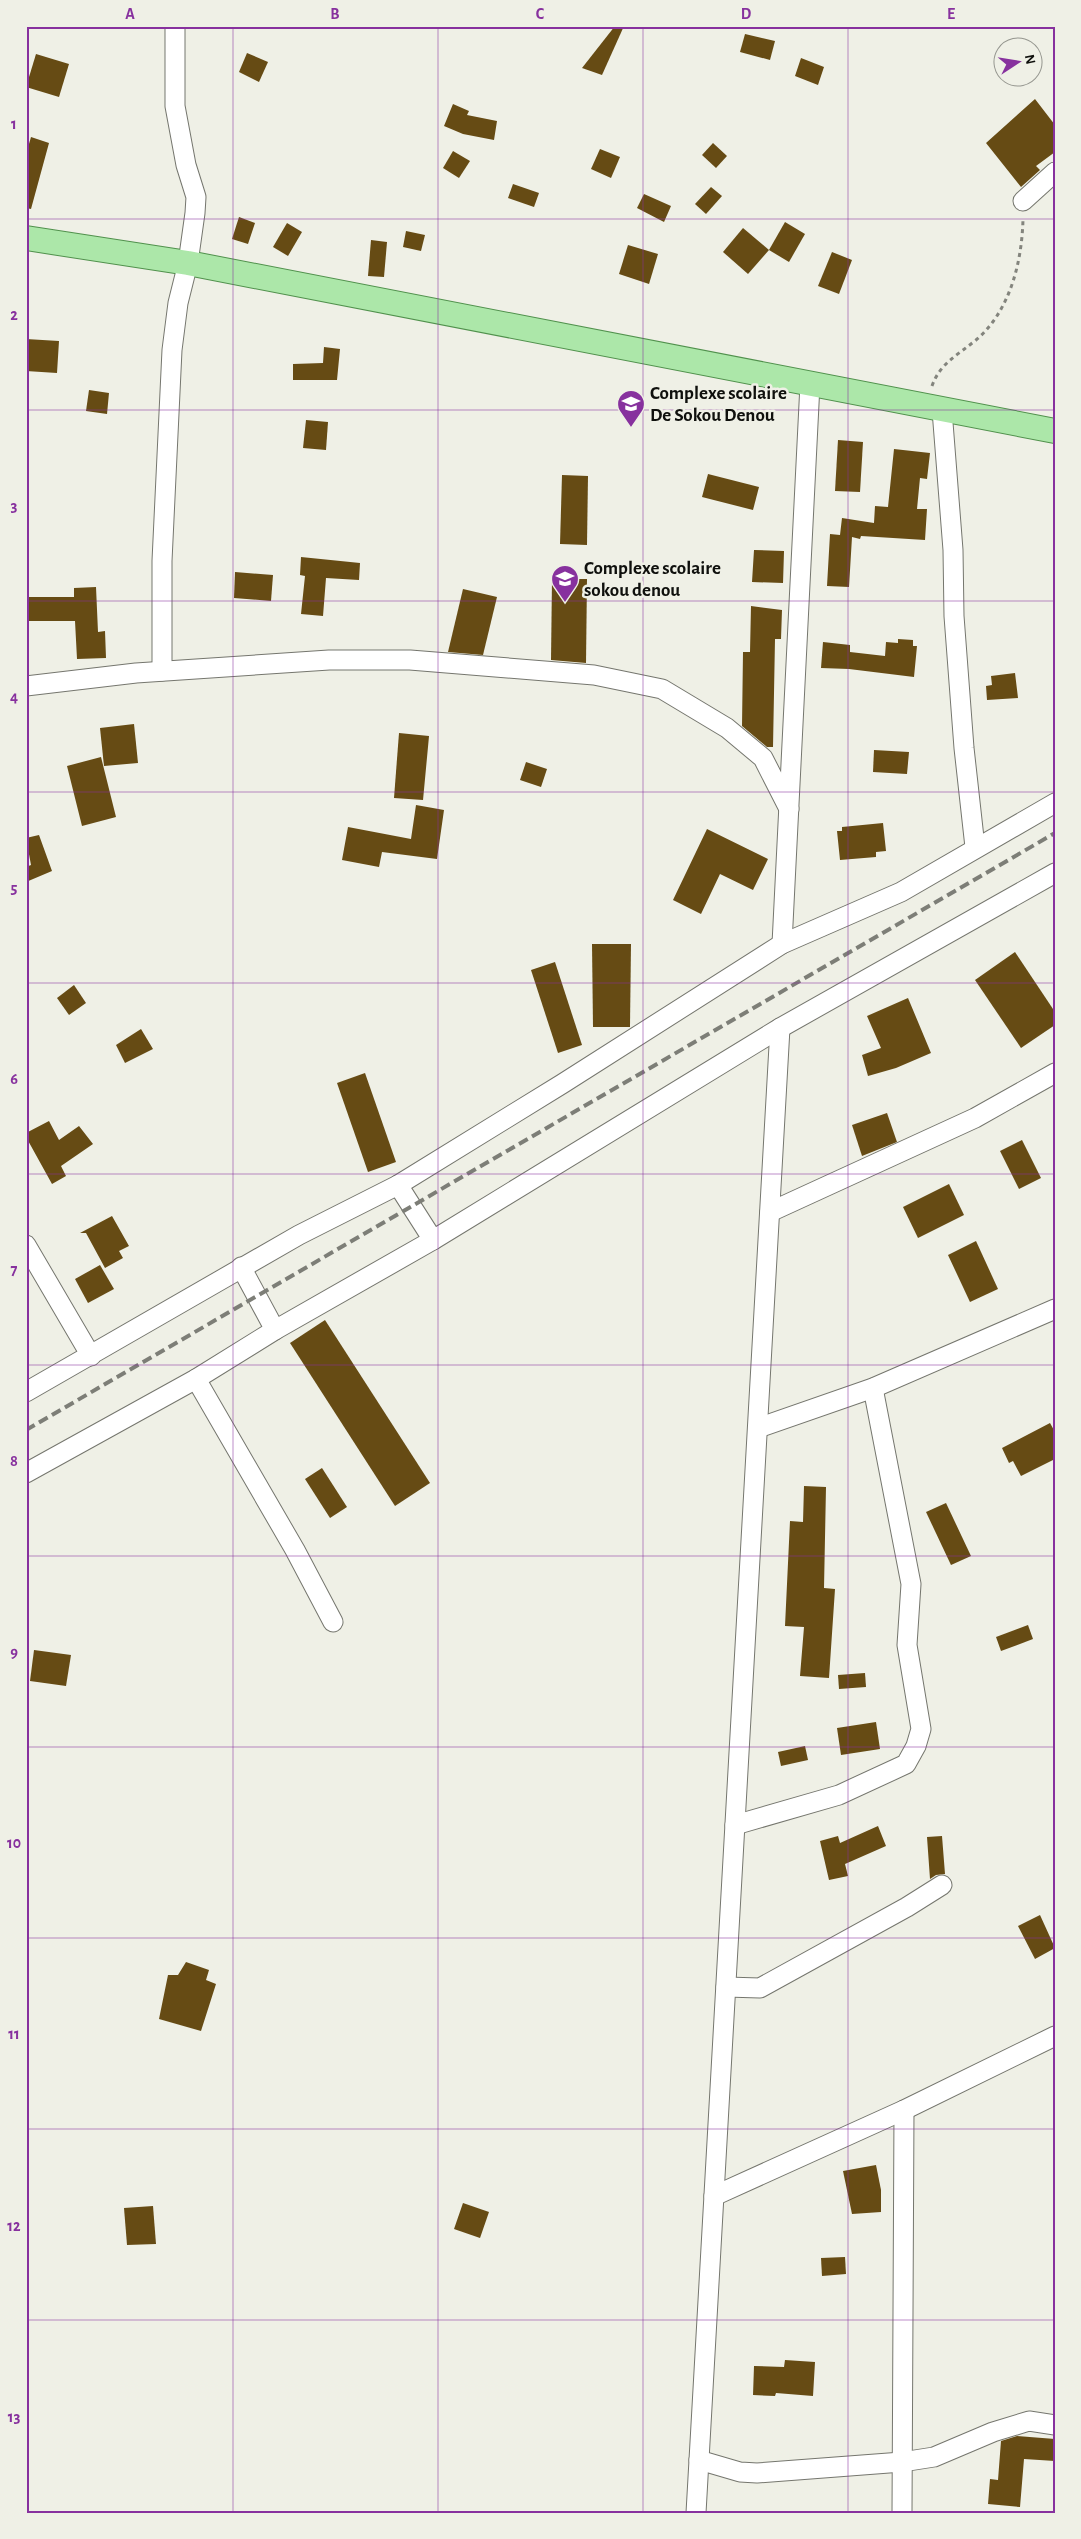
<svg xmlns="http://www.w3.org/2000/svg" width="1081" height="2539" viewBox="0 0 1081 2539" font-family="'Alegreya Sans',sans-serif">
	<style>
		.building { fill: #664b14 }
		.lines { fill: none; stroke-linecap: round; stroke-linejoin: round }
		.minor-casing { stroke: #75766e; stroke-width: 21 }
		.major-casing { stroke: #51914d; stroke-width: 26 }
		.path { stroke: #83847d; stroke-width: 3; stroke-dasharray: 4 4; stroke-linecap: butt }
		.minor { stroke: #fff; stroke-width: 19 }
		.major { stroke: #ace7a9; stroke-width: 24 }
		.rail { stroke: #7d7e77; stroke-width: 4; stroke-dasharray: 10 5; stroke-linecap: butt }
		.grid { fill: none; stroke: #87319e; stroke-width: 1; stroke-opacity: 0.55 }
		.labels { text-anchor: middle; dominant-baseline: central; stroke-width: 5; stroke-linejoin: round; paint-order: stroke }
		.poi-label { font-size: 19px; font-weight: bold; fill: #0f100d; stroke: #eff0e6; text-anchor: start }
		.neatline { fill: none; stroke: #87319e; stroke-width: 2 }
		.grid-label { font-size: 16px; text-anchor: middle; font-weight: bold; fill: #87319e }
	</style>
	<rect width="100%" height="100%" fill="#eff0e6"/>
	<!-- building -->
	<g class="building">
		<path d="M615,26H624L602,75L582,68Z"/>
		<path d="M745,34L775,41L770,60L740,52Z"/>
		<path d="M247,53L268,62L259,82L239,72Z"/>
		<path d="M36,54L69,64L59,97L26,87Z"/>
		<path d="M801,58L824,67L818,85L795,76Z"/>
		<path d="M1035,99L1055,125V152L1036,166L1040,170L1021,187L986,143Z"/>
		<path d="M453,104L469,111L467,115L497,121L494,140L463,134L444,126Z"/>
		<path d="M31,137L49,143L31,209L26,208V154Z"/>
		<path d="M713,143L727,156L716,168L702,155Z"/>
		<path d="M600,149L620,157L611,178L591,169Z"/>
		<path d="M453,151L470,161L459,178L443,168Z"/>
		<path d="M513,184L539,193L534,207L508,198Z"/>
		<path d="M711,187L722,196L706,214L695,204Z"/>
		<path d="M644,194L671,206L664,222L637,208Z"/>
		<path d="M239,217L255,223L248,244L232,239Z"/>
		<path d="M785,222L805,234L789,262L769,250Z"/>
		<path d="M287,223L302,232L288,256L273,247Z"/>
		<path d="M743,228L769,250L748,274L723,252Z"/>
		<path d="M406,231L425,235L421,251L403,247Z"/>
		<path d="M371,240L387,242L384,277L368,276Z"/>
		<path d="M628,245L658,254L649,284L619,274Z"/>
		<path d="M832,252L852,260L839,294L818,286Z"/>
		<path d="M26,339L59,341L57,373L26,371Z"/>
		<path d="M324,347L340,349L337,380H293V364L323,363Z"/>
		<path d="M89,390L109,393L107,414L86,411Z"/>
		<path d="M306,420L328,422L326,450L303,448Z"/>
		<path d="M838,440L863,442L860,492L835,491Z"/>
		<path d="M894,449L930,453L927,479L920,478L917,509H927L925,540L861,536L860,539L852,537L849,587L827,586L830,534L840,535L842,518L874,523L875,506L888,507Z"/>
		<path d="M708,474L759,487L753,510L702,497Z"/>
		<path d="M562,475L588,476L587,545L560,544Z"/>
		<path d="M754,550L784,551L783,583L752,582Z"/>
		<path d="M301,557L360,563L359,580L326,578L323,616L301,614L305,576L300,575Z"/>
		<path d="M235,572L273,575L271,601L234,598Z"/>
		<path d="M552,579H587L586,663L551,660Z"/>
		<path d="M96,587L98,632L105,631L106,658L77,659L75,621H26V597H74V588Z"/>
		<path d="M463,589L497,597L483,655L448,652Z"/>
		<path d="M751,606L782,610L781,639H775L773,747H767L742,726L743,652H750Z"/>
		<path d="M898,639L913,640V646H917L914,677L849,669L821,668L823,642L850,645V652L885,656L886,642L898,643Z"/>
		<path d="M1015,673L1018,698L987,700L986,686L992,685L991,676Z"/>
		<path d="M134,724L138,763L104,766L100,728Z"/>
		<path d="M399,733L429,736L423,800L394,798Z"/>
		<path d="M874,750L909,752L907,774L873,772Z"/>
		<path d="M101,757L116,817L82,826L67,766Z"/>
		<path d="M526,762L547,769L541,787L520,780Z"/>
		<path d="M416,805L444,810L437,859L382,852L379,867L342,860L348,827L411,839Z"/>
		<path d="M883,823L886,851L876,852V857L840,860L837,831H842V827Z"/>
		<path d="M707,829L768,859L753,890L720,874L701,914L673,900Z"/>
		<path d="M39,835L52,871L26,882V867L31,865L26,838Z"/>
		<path d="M592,944H631L630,1027H593Z"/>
		<path d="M1015,952L1055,1012V1025L1021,1048L975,980Z"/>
		<path d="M555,962L582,1045L558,1053L531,970Z"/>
		<path d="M74,985L86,1003L69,1015L57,998Z"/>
		<path d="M908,998L931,1053L896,1068L868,1076L862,1055L881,1048L867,1016Z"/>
		<path d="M141,1029L153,1049L125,1063L116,1045Z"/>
		<path d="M365,1073L396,1162L368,1172L337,1083Z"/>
		<path d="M887,1113L897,1142L862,1156L852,1125Z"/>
		<path d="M49,1121L59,1140L79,1126L93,1144L61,1166L66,1176L52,1184L26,1137V1133Z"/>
		<path d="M1022,1140L1041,1178L1019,1189L1000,1151Z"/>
		<path d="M949,1184L964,1215L918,1238L903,1207Z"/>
		<path d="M112,1216L129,1246L119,1251L123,1258L105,1268L86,1233H80Z"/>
		<path d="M976,1241L998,1289L970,1302L948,1255Z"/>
		<path d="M100,1265L114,1289L88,1303L75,1279Z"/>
		<path d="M325,1320L430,1483L395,1506L290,1343Z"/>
		<path d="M1050,1423L1055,1432V1459L1021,1476L1013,1461L1009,1463L1002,1448Z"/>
		<path d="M322,1468L347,1507L330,1518L305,1479Z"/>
		<path d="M804,1486L826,1487L824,1588L835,1589L829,1678L800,1676L804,1627L785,1626L790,1521L803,1522Z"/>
		<path d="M946,1503L971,1556L951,1565L926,1512Z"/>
		<path d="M1028,1625L1033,1639L1001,1651L996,1637Z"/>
		<path d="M34,1650L71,1655L66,1686L30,1681Z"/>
		<path d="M865,1673L866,1687L839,1689L838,1675Z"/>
		<path d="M876,1722L880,1749L841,1755L837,1728Z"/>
		<path d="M805,1746L808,1760L781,1766L778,1752Z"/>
		<path d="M878,1826L886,1846L845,1864L848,1876L829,1880L820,1841L838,1836L840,1843Z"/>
		<path d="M942,1836L945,1874L936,1875L930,1879L927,1837Z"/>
		<path d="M1040,1915L1055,1948L1035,1959L1018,1926Z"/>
		<path d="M186,1962L209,1970L206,1980L216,1984L201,2031L159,2019L168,1975H178Z"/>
		<path d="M876,2165L881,2190V2212L852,2214L843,2171Z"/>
		<path d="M463,2203L489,2212L480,2238L454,2229Z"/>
		<path d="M153,2206L156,2244L127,2245L124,2208Z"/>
		<path d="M845,2257L846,2274L822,2276L821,2258Z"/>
		<path d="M785,2360L815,2362L813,2396L776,2393L775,2396L753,2395L754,2366L784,2367Z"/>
		<path d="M1017,2436L1055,2439V2461L1024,2459L1020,2507L988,2504L990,2479L998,2480L1001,2441Z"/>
	</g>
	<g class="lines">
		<defs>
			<g id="minor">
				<path d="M1023,201L1055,172"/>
				<path d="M942,410L953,550L954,616L964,748L975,847"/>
				<path d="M162,671V561L172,350L178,303L188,263L195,213L196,197L186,165L175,106V26"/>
				<path d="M26,686L136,673L329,660H410L594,675L662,689L727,728L763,758L789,809"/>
				<path d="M782,944L810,384"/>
				<path d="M398,1185L433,1240"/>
				<path d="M770,1212L975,1118L1055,1073"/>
				<path d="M26,1245L91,1356"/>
				<path d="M241,1267L275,1330"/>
				<path d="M196,1379L295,1550L333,1622"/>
				<path d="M26,1392L299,1235L398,1185L562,1084L782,944L901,892L1055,803"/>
				<path d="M758,1428L873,1388L1055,1309"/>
				<path d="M26,1473L196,1379L275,1330L433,1240L780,1028L1055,873"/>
				<path d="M735,1825L839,1795L906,1764L916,1746L921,1729L907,1645L911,1584L873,1388"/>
				<path d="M726,1987L760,1988L907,1907L942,1885"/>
				<path d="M714,2196L904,2110L1055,2036"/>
				<path d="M699,2460L740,2472L757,2473L902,2462L934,2457L993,2432L1029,2421L1055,2425"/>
				<path d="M696,2513L780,1028"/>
				<path d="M902,2513L904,2110"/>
			</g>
			<path id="major" d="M26,238L188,263L1055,431"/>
		</defs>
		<!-- minor casing -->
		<use href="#minor" class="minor-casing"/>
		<!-- major casing -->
		<use href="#major" class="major-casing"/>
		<!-- path -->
		<path class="path" d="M932,386C940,363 958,355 976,340C1010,311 1022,262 1023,219"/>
		<!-- minor -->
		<use href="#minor" class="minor"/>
		<!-- major -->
		<use href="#major" class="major"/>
		<!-- rail -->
		<path class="rail" d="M26,1430L1055,833"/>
	</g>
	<!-- grid -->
	<path class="grid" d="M233,26V2513M438,26V2513M643,26V2513M848,26V2513M26,219H1055M26,410H1055M26,601H1055M26,792H1055M26,983H1055M26,1174H1055M26,1365H1055M26,1556H1055M26,1747H1055M26,1938H1055M26,2129H1055M26,2320H1055"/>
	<!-- icons -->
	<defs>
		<symbol id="school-pin" viewBox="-11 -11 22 30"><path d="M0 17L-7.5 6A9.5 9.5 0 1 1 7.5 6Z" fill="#87319e" stroke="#eff0e6"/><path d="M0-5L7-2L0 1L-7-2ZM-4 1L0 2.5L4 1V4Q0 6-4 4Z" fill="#fff"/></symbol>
	</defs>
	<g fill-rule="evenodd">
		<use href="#school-pin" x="615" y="388" width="32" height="43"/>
		<use href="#school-pin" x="549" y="563" width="32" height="43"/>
	</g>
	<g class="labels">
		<!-- poi labels -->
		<g class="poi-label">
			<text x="650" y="393">Complexe scolaire<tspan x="650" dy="22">De Sokou Denou</tspan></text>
			<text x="584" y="568">Complexe scolaire<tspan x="584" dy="22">sokou denou</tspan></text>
		</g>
	</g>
	<!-- border -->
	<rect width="1081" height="2539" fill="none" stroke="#eff0e6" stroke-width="55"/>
	<!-- north arrow -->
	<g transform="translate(1018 62) rotate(78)"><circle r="24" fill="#eff0e6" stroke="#95968f"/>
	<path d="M0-4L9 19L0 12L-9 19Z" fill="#87319e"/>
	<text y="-8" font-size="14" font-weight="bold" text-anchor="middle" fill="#0f100d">N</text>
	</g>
	<rect x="28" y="28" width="1026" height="2484" class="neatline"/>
	<g class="grid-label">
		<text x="130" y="19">A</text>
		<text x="335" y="19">B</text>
		<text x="540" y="19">C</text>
		<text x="746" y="19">D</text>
		<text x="951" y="19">E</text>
		<text x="14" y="129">1</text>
		<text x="14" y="320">2</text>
		<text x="14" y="511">3</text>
		<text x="14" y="702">4</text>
		<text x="14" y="893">5</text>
		<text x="14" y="1084">6</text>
		<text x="14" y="1275">7</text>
		<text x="14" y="1466">8</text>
		<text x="14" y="1657">9</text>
		<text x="14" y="1848">10</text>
		<text x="14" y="2039">11</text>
		<text x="14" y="2231">12</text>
		<text x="14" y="2422">13</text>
	</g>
</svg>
